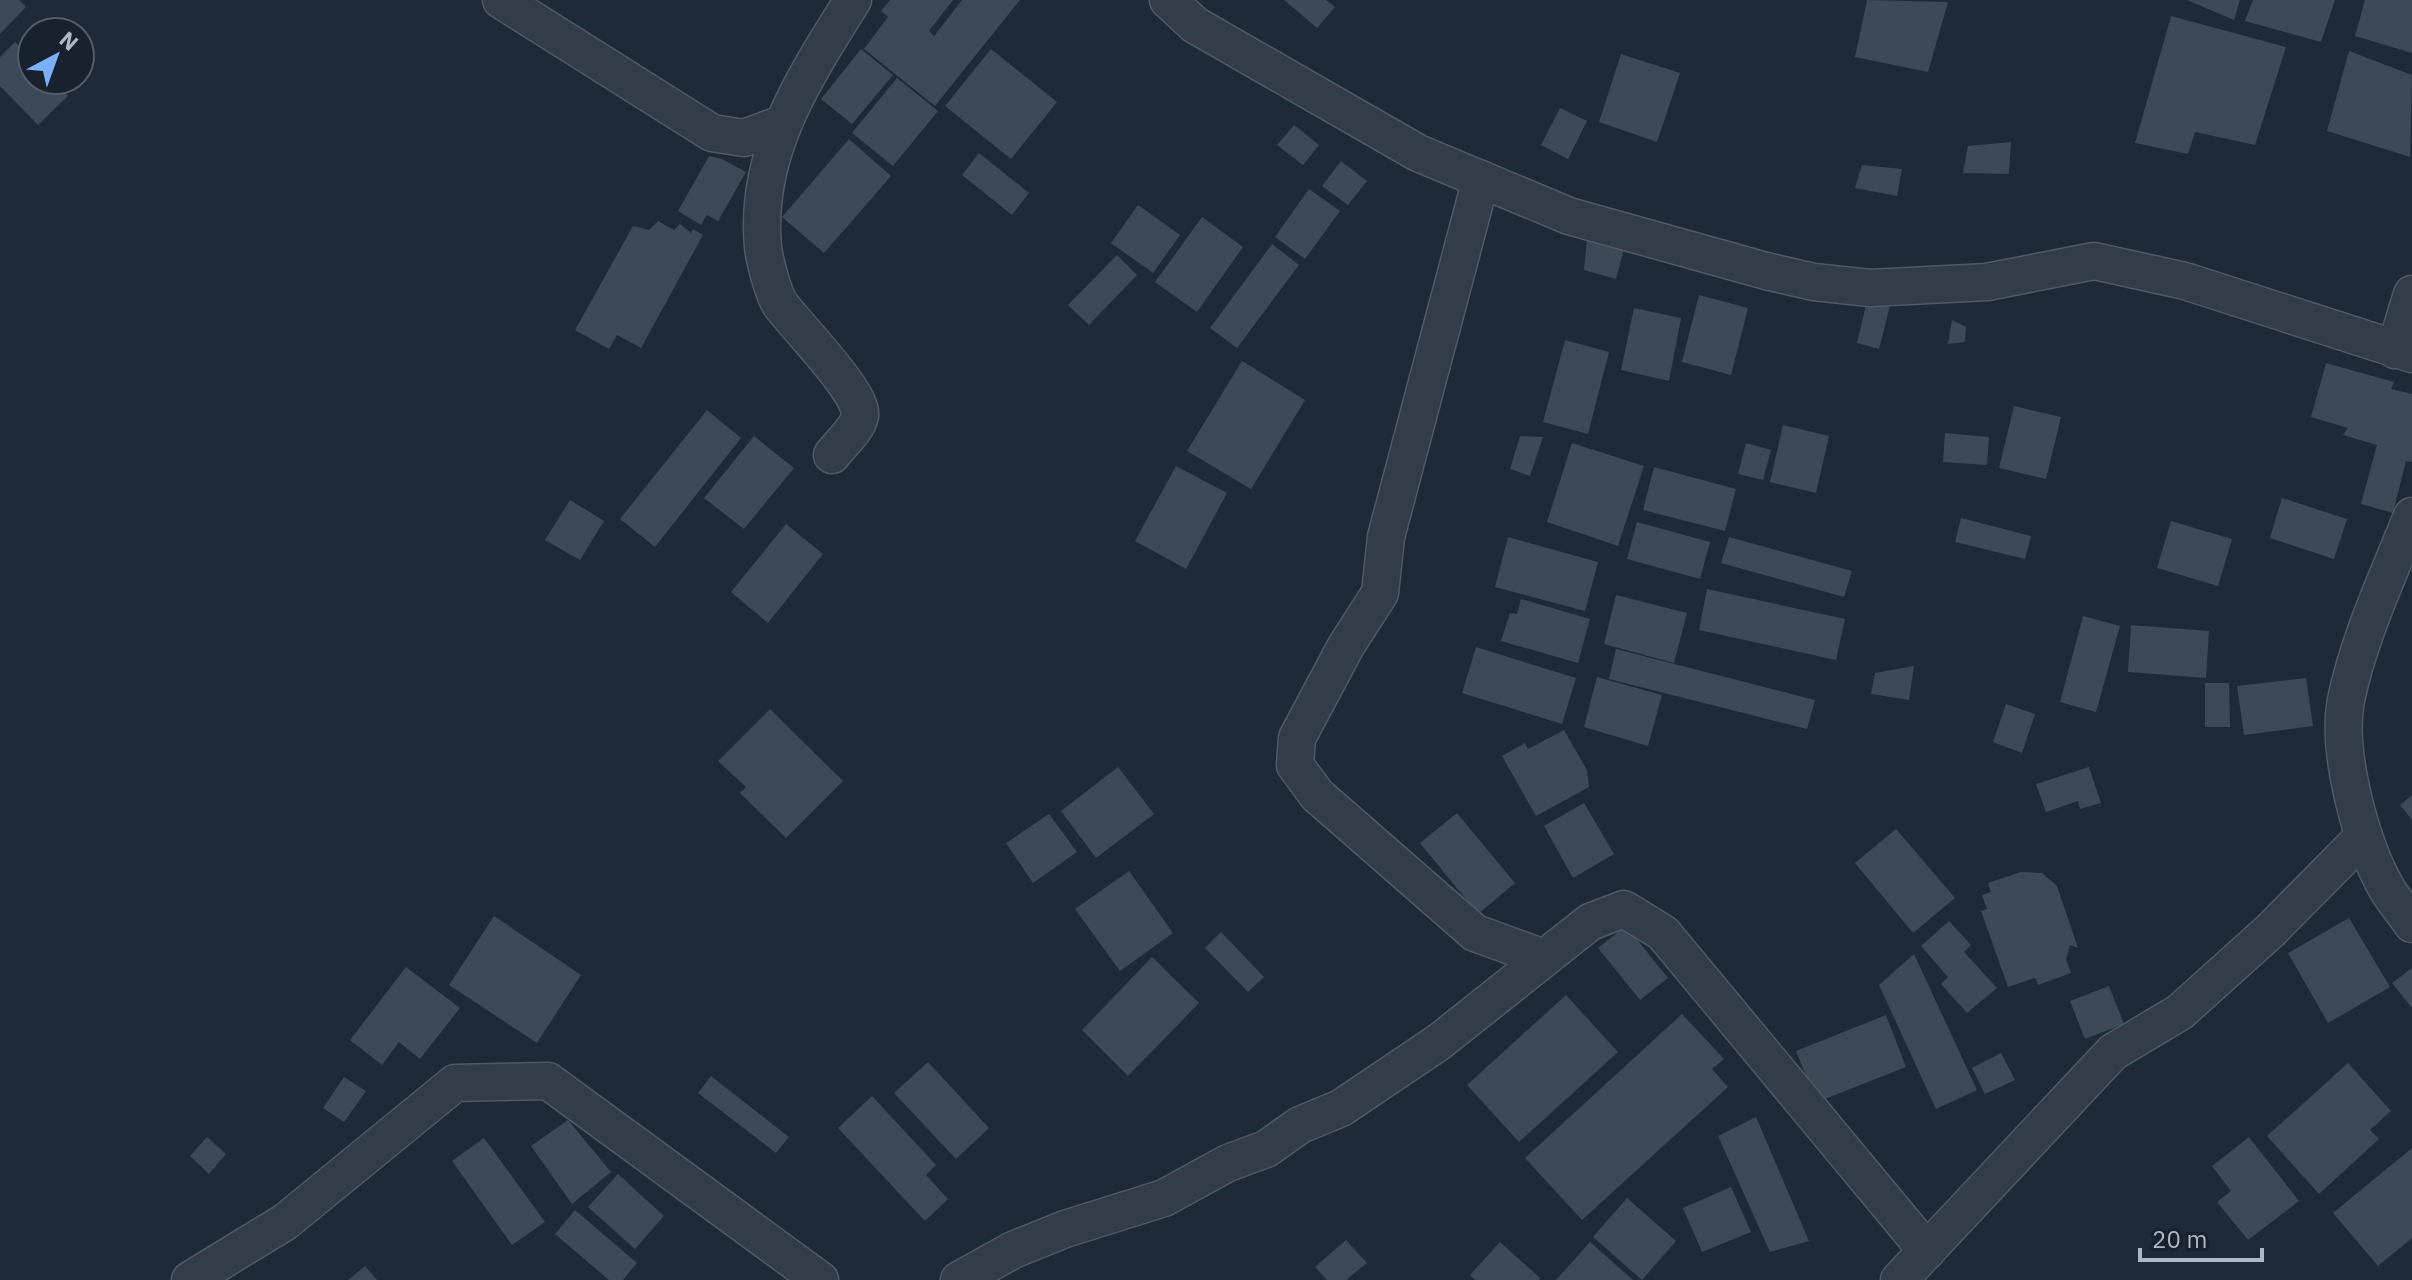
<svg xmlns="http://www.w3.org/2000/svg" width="2412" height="1280" viewBox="0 0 2412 1280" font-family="'IBM Plex Sans',sans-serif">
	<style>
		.building { fill: #3b4958 }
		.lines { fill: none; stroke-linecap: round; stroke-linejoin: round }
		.street-casing { stroke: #505a66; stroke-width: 39 }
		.street { stroke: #333c48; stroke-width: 36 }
	</style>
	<rect width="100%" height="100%" fill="#1f2a38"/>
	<!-- building -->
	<g class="building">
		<path d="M0,0H19L26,7L0,34Z"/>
		<path d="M890,0H953L929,31L934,36L962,0H1020L935,106L864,49L888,17L881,11Z"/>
		<path d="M1284,0H1326L1335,7L1317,28Z"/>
		<path d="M1867,0L1948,2L1928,72L1855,57Z"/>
		<path d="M2187,0H2240L2234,20Z"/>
		<path d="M2253,0H2335L2321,42L2245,21Z"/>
		<path d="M2365,0H2412V53L2355,36Z"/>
		<path d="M2171,16L2286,47L2255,145L2195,132L2188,154L2135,143Z"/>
		<path d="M15,42L32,58V80H53L68,96L38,125L0,86V57Z"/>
		<path d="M861,49L893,75L852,124L821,99Z"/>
		<path d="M991,49L1057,102L1011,159L945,106Z"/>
		<path d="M2349,51L2412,75L2410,157L2327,131Z"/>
		<path d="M1621,54L1680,73L1657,142L1599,122Z"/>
		<path d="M897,78L938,111L893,166L852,133Z"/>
		<path d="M1560,108L1587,121L1568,159L1541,145Z"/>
		<path d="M1294,125L1319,145L1303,165L1277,145Z"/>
		<path d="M849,139L891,176L824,253L782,217Z"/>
		<path d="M2011,142L2009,174L1963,173L1968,146Z"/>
		<path d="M979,153L1029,193L1012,215L962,175Z"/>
		<path d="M709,156L722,159L746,172L718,221L707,215L701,225L678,211Z"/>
		<path d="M1341,161L1367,181L1348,205L1322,186Z"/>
		<path d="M1862,165L1902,169L1897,196L1855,188Z"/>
		<path d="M1309,189L1340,211L1305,259L1275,237Z"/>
		<path d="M1138,205L1180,235L1153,273L1111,243Z"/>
		<path d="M1202,217L1243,247L1197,312L1155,282Z"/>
		<path d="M658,221L674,230L680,224L691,233L693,229L703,235L641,348L617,335L609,349L575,330L633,226L649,230Z"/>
		<path d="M1587,239L1624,249L1616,279L1584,270Z"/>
		<path d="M1272,244L1299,265L1237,348L1210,328Z"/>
		<path d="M1117,255L1137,275L1089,325L1068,305Z"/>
		<path d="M1699,295L1748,308L1731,375L1682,362Z"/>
		<path d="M1867,301L1890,306L1879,349L1857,343Z"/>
		<path d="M1634,308L1681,318L1669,381L1621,370Z"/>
		<path d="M1952,320L1966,327L1965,342L1948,344Z"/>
		<path d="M1565,340L1609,352L1588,434L1543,422Z"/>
		<path d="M1242,361L1305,400L1251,489L1187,451Z"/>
		<path d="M2326,363L2394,382L2391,389L2412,394V462L2406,461L2393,513L2361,504L2377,445L2343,435L2348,428L2311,417Z"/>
		<path d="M2014,406L2061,417L2046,479L1999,468Z"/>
		<path d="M707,410L741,438L655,547L620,519Z"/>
		<path d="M1783,425L1829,436L1816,493L1770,482Z"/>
		<path d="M1945,433L1989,437L1987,465L1943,462Z"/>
		<path d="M754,436L794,468L744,529L704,498Z"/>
		<path d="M1520,436L1543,437L1530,476L1510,469Z"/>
		<path d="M1572,443L1644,466L1618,546L1547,522Z"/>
		<path d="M1746,443L1771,450L1763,480L1738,474Z"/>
		<path d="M1176,466L1227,493L1186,569L1135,541Z"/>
		<path d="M1654,467L1736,489L1725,531L1643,510Z"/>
		<path d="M2282,498L2347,519L2334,559L2270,538Z"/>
		<path d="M570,500L604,521L580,560L545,540Z"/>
		<path d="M1961,518L2031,536L2025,559L1955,542Z"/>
		<path d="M2171,521L2232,539L2218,586L2157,568Z"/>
		<path d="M1637,522L1710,542L1700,579L1627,559Z"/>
		<path d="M786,524L823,554L768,623L731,592Z"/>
		<path d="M1508,537L1598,562L1585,611L1495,587Z"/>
		<path d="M1729,537L1852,571L1844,597L1721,563Z"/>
		<path d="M1707,589L1845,619L1836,660L1699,630Z"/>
		<path d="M1616,595L1687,613L1674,663L1604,644Z"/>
		<path d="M1521,599L1590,619L1578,663L1501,641L1510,613L1517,614Z"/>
		<path d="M2083,616L2120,626L2096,712L2060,702Z"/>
		<path d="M2131,625L2209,631L2206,678L2128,672Z"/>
		<path d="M1476,647L1576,678L1562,724L1462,693Z"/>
		<path d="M1616,649L1815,700L1807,729L1609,679Z"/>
		<path d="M1914,666L1909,700L1871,694L1875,673Z"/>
		<path d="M1597,677L1662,695L1648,746L1584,727Z"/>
		<path d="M2306,678L2313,726L2244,735L2237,686Z"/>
		<path d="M2205,683H2229L2230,727H2205Z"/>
		<path d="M2006,704L2035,714L2022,753L1993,742Z"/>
		<path d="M770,709L843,781L786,838L740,793L746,787L718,761Z"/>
		<path d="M1564,730L1587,770L1589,787L1536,816L1502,756L1525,743L1528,749Z"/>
		<path d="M1118,767L1154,814L1096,858L1061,811Z"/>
		<path d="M2089,767L2101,803L2080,809L2078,801L2046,812L2036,784Z"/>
		<path d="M2412,795V820L2400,805Z"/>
		<path d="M1584,803L1614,854L1573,878L1544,826Z"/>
		<path d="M1457,813L1515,883L1478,914L1420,843Z"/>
		<path d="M1049,814L1077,852L1033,883L1006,843Z"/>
		<path d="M1896,829L1955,898L1913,933L1855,863Z"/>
		<path d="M1129,871L1173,933L1120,971L1075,909Z"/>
		<path d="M2021,872L2042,873L2057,886L2078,948L2070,945L2066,959L2071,973L2038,985L2035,978L2008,987L1981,911L1987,909L1982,895L1991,892L1988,883Z"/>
		<path d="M494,916L581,975L537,1043L449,985Z"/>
		<path d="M2349,918L2390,987L2328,1023L2288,953Z"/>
		<path d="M1949,921L1971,945L1964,952L1997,988L1967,1013L1941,984L1948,977L1921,946Z"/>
		<path d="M1626,926L1668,978L1640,1000L1598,948Z"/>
		<path d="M1221,932L1264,977L1248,992L1205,948Z"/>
		<path d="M1914,954L1977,1090L1936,1109L1879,985Z"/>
		<path d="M1152,957L1199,1003L1128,1076L1082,1030Z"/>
		<path d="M406,967L460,1008L420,1059L399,1042L382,1065L350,1040Z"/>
		<path d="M2412,968V1008L2392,983Z"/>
		<path d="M2109,986L2124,1024L2085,1039L2070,1001Z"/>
		<path d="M1566,995L1618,1052L1519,1142L1467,1085Z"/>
		<path d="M1682,1014L1724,1059L1712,1069L1728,1087L1582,1220L1525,1158Z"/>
		<path d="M1886,1015L1906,1067L1817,1102L1796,1051Z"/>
		<path d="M2001,1053L2015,1080L1985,1094L1972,1068Z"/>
		<path d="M928,1062L989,1128L956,1159L894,1093Z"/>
		<path d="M2348,1063L2391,1111L2370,1130L2379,1139L2319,1194L2267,1136Z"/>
		<path d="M711,1076L789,1137L776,1153L698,1093Z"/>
		<path d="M344,1077L366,1091L344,1122L323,1108Z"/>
		<path d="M872,1096L936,1165L926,1175L948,1199L925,1221L838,1128Z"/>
		<path d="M1756,1117L1809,1241L1770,1252L1718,1136Z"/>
		<path d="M568,1120L611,1172L572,1204L531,1146Z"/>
		<path d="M207,1137L226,1154L209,1174L190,1156Z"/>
		<path d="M2249,1137L2299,1201L2248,1240L2217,1202L2231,1191L2212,1166Z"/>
		<path d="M484,1138L545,1222L512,1245L452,1161Z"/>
		<path d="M2412,1148V1238L2378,1266L2333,1213Z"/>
		<path d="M618,1174L664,1216L635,1249L588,1207Z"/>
		<path d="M1731,1187L1751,1232L1702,1252L1683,1208Z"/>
		<path d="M1627,1198L1676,1241L1642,1280L1593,1237Z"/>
		<path d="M575,1210L637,1263L623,1280H609L555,1234Z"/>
		<path d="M1346,1240L1367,1263L1346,1280H1327L1315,1267Z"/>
		<path d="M1500,1242L1540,1278L1539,1280H1475L1470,1275Z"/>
		<path d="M1590,1242L1633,1280H1556Z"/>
		<path d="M365,1266L377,1280H348Z"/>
	</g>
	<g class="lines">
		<defs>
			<g id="street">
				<path d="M501,0L712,133L744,138L782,124"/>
				<path d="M1168,0L1195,25L1418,153L1569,216L1766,271L1814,282L1870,288L1987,282L2094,261L2185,281L2412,354"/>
				<path d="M1481,179L1386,537L1380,593L1346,646L1297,738L1295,765L1317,795L1475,933L1544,958"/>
				<path d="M2395,350L2412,294"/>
				<path d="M832,455C840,444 857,430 860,416C864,394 795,325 780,304C773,293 764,259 763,246C754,152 806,75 853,0"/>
				<path d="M2412,516C2388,576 2359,637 2346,700C2336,752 2361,844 2387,889C2394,901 2404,912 2412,924"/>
				<path d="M190,1280L285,1222L455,1083L548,1081L820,1280"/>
				<path d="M959,1280L1013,1250L1065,1229L1164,1198L1228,1163L1266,1149L1300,1125L1341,1108L1439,1042L1590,922L1624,909L1663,933L1927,1251"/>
				<path d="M1899,1280L2113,1052L2180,1012L2270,931L2364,836"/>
			</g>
		</defs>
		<!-- street casing -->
		<use href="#street" class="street-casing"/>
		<!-- street -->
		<use href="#street" class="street"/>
	</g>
	<!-- north arrow -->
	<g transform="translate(56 56) rotate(41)"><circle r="38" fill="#18212d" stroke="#545d6a" stroke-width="2"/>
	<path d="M0-6L14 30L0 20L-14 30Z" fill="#7bb1fc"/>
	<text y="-12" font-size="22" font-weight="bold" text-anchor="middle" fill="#adb7c5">N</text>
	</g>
	<!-- scale -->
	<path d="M2140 1248v12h122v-12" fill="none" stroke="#adb7c5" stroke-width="4"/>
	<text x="2152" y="1248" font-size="24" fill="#adb7c5" stroke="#18212d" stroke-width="6" paint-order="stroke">20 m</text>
</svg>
